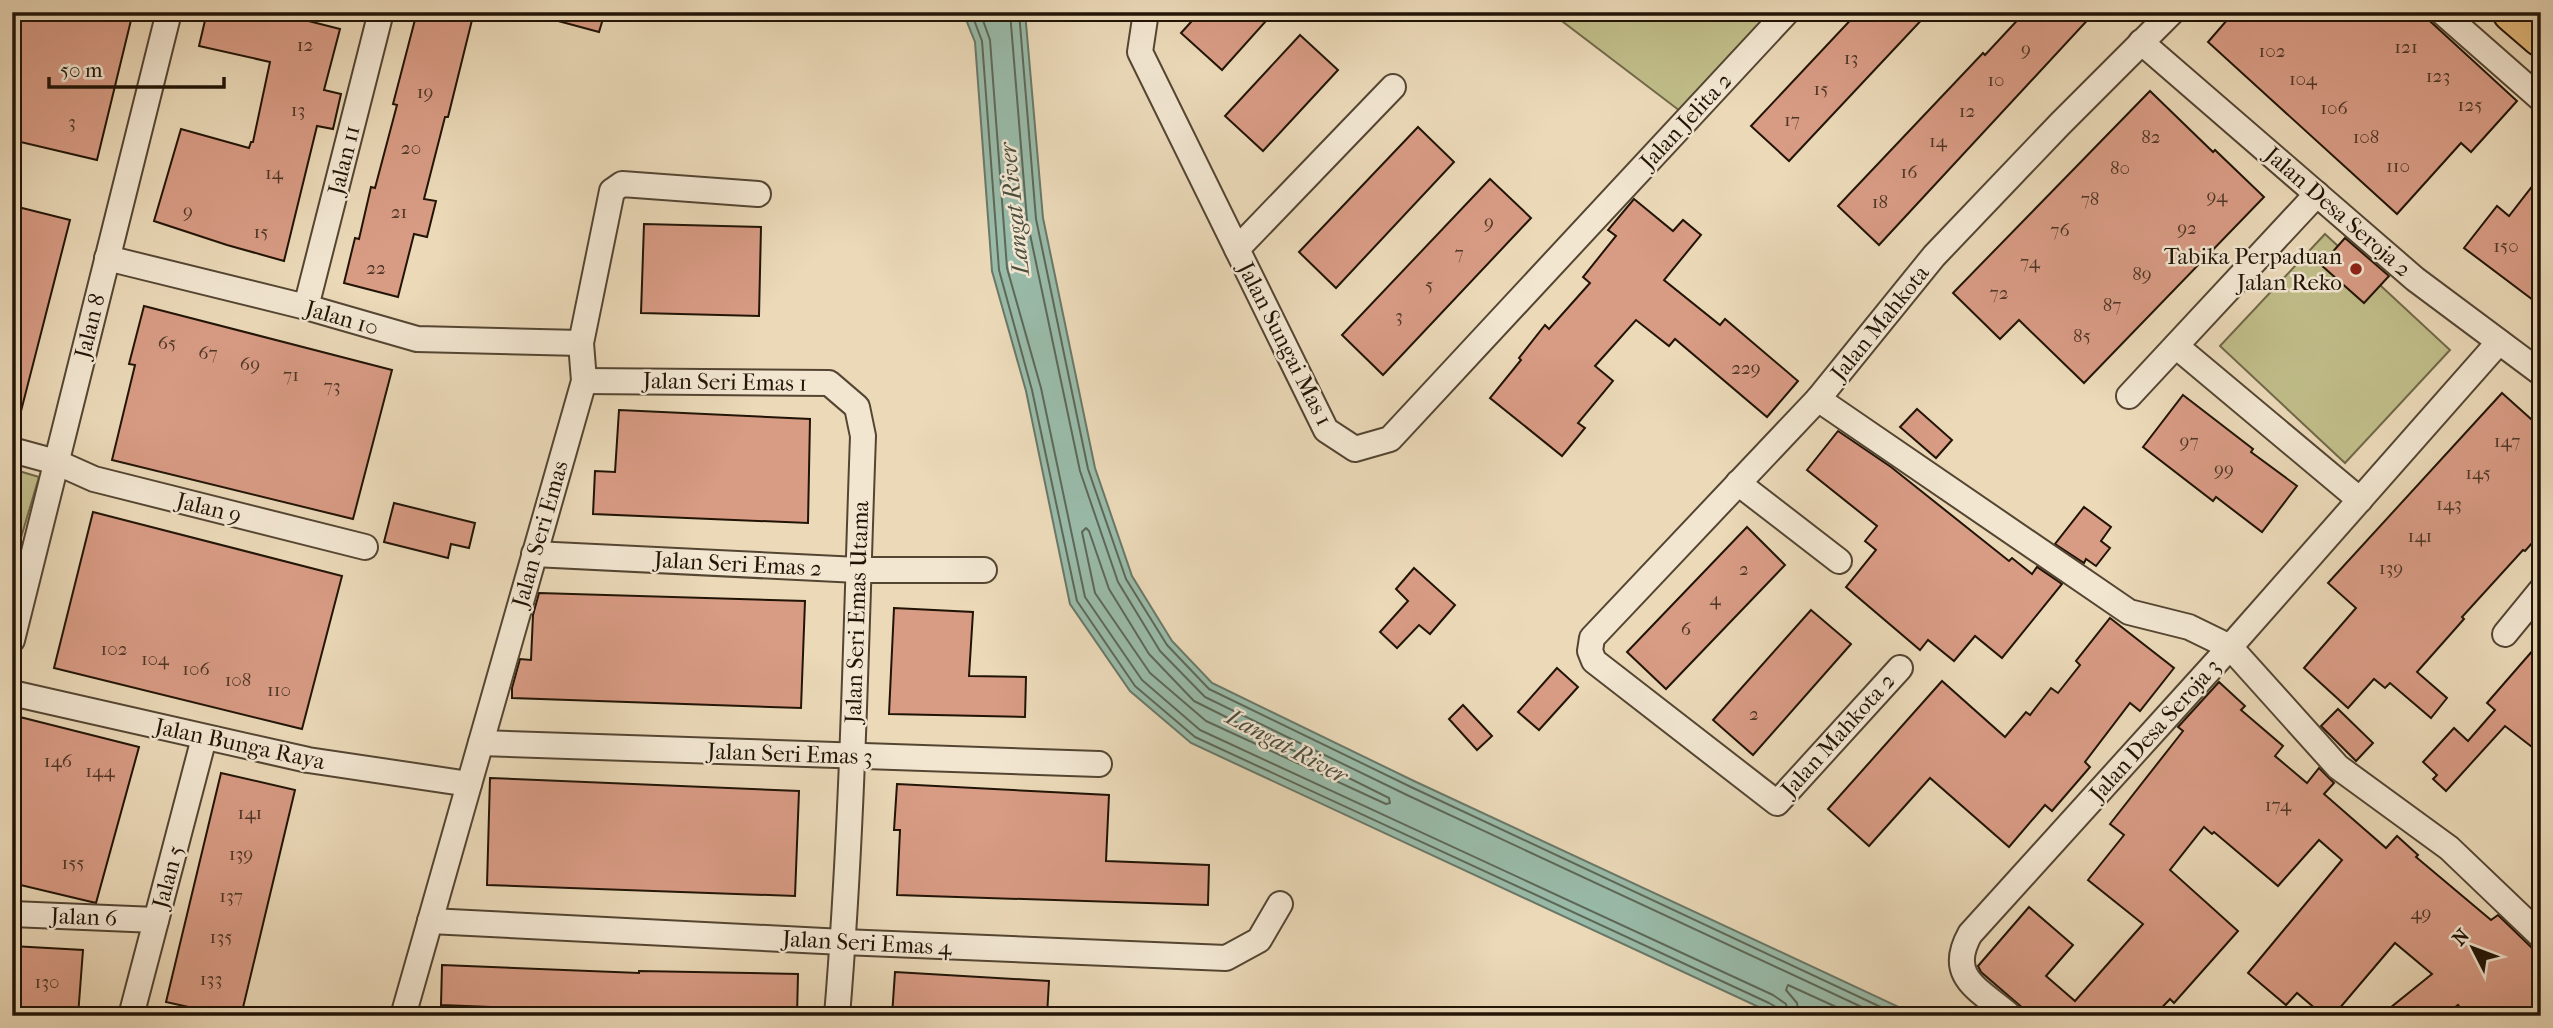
<svg xmlns="http://www.w3.org/2000/svg" width="2553" height="1028" viewBox="0 0 2553 1028" font-family="'IM FELL French Canon',serif">
	<style>
		.green { fill: #c0bd89; stroke: #706848; stroke-width: 2 }
		.water { fill: #99bba9; stroke: #697868; stroke-width: 2 }
		.lines { fill: none; stroke-linecap: round; stroke-linejoin: round }
		.shore { stroke: #5d6858; stroke-width: 2 }
		.building { fill: #d89b84; stroke: #211406; stroke-width: 2 }
		.street-casing { stroke: #544532; stroke-width: 28 }
		.primary-casing { stroke: #211406; stroke-width: 42 }
		.street { stroke: #f2e6d1; stroke-width: 24 }
		.primary { stroke: #e6bc7c; stroke-width: 38 }
		.poi-dot { fill: #8f2418; stroke: #f2e6d1; stroke-width: 2.5 }
		.labels { text-anchor: middle; dominant-baseline: central; stroke-width: 5; stroke-linejoin: round; paint-order: stroke }
		.number-label { font-size: 19px; fill: #4f3626 }
		.street-label { font-size: 23px; fill: #211406; stroke: #f2e6d1 }
		.poi-label { font-size: 23px; fill: #211406; stroke: #f2e6d1; text-anchor: end }
		.water-label { font-size: 24px; font-style: italic; fill: #4b4e3f; stroke: #f2e6d1 }
	</style>
	<rect width="100%" height="100%" fill="#ebd9b8"/>
	<filter id="stains"><feTurbulence type="fractalNoise" baseFrequency=".00286" numOctaves="4"/><feColorMatrix values="0 0 0 0 .2 0 0 0 0 .09 0 0 0 0 .02 0 0 0 .5 -.17"/></filter>
	<radialGradient id="worn" r=".72"><stop offset=".6" stop-color="#630" stop-opacity="0"/><stop offset="1" stop-color="#630" stop-opacity=".3"/></radialGradient>
	<!-- green -->
	<g class="green">
		<path d="M1550,12H1772L1680,111Z"/>
		<path d="M2325,234L2450,350L2345,463L2220,346Z"/>
		<path d="M12,469L39,477L12,568Z"/>
	</g>
	<!-- water -->
	<path class="water" d="M963,12H1025L1043,218L1095,468L1132,576L1172,641L1212,683L1414,781L1901,1008L1911,1016H1778L1191,743L1130,691L1070,604L1026,391L992,271L975,42Z"/>
	<g class="lines">
		<!-- shore -->
		<g class="shore">
			<path d="M971,12L982,41L999,270L1032,390L1077,601L1135,686L1195,737L1769,1003L1778,1008L1780,1016"/>
			<path d="M980,12L990,40L1007,268L1041,388L1085,597L1142,680L1200,730L1773,995L1786,1004L1789,1016"/>
			<path d="M1010,12L1027,220L1080,471L1118,582L1160,651L1205,697L1407,795L1881,1016"/>
			<path d="M1019,12L1036,219L1088,469L1126,579L1167,645L1209,689L1411,787L1900,1016"/>
			<path d="M1086,528L1089,531L1109,589L1149,654L1194,701L1389,798L1390,803L1386,804L1206,721L1150,673L1095,593L1082,532Z"/>
			<path d="M1799,1016L1797,1003L1786,990L1788,985L1856,1016"/>
		</g>
	</g>
	<!-- building -->
	<g class="building">
		<path d="M12,12H133L97,160L12,140Z"/>
		<path d="M207,12H264L281,16V14L340,29L324,90L341,94L333,129L317,126L284,261L227,245L154,221L181,129L249,148L251,142H253L270,62L199,46Z"/>
		<path d="M417,12H474L448,117H445L424,199L436,201L427,237L414,234L398,297L344,283L355,238L359,239L371,187L375,188L397,105L393,104Z"/>
		<path d="M548,12H605L599,32L547,18Z"/>
		<path d="M1200,12H1274L1222,70L1181,33Z"/>
		<path d="M1858,12H1929L1789,161L1751,126Z"/>
		<path d="M2025,12H2095L1879,245L1838,206L1983,53L1985,55Z"/>
		<path d="M2234,12H2420L2517,101L2471,152L2461,143L2397,214L2208,42Z"/>
		<path d="M1300,35L1338,70L1263,151L1225,116Z"/>
		<path d="M2150,91L2213,152L2215,150L2264,197L2084,383L2019,320L2000,339L1953,293Z"/>
		<path d="M1418,127L1454,162L1336,288L1299,252Z"/>
		<path d="M2541,175V306L2464,248L2497,206L2509,216Z"/>
		<path d="M1490,179L1531,218L1383,375L1342,335Z"/>
		<path d="M1634,199L1673,231L1683,220L1701,235L1664,280L1720,325L1725,319L1798,381L1767,417L1675,339L1669,346L1636,320L1595,366L1613,381L1578,423L1585,428L1562,456L1490,398L1521,360L1519,358L1545,325L1549,329L1590,283L1583,277L1616,236L1608,230Z"/>
		<path d="M18,207L70,220L19,419L12,418V228Z"/>
		<path d="M644,224L761,227L759,316L641,313Z"/>
		<path d="M2345,238L2389,276L2364,303L2321,265Z"/>
		<path d="M144,306L392,370L353,519L112,460L135,365L129,364Z"/>
		<path d="M2502,393L2541,428V533L2525,551L2523,550L2462,617L2464,619L2417,672L2447,698L2431,718L2390,683L2385,688L2374,679L2348,708L2304,668L2356,608L2328,583Z"/>
		<path d="M2183,395L2253,449L2251,452L2297,486L2262,532L2216,497L2213,501L2143,447Z"/>
		<path d="M1917,409L1952,440L1936,458L1900,427Z"/>
		<path d="M619,410L810,419L808,523L593,514L595,471L615,472Z"/>
		<path d="M1838,431L1891,467L2009,561L2012,558L2032,574L2037,567L2062,584L2002,658L1975,636L1954,661L1928,640L1920,650L1846,587L1876,550L1865,541L1877,526L1807,470Z"/>
		<path d="M394,503L475,523L469,548L451,544L448,558L384,542Z"/>
		<path d="M2084,507L2111,527L2101,541L2110,548L2096,566L2086,559L2084,563L2055,544Z"/>
		<path d="M93,512L342,576L302,729L54,668Z"/>
		<path d="M1747,527L1785,565L1666,689L1627,652Z"/>
		<path d="M1414,568L1455,605L1430,634L1419,625L1397,648L1380,632L1408,601L1396,589Z"/>
		<path d="M539,593L805,601L801,708L512,698V688L520,659L531,660L533,615Z"/>
		<path d="M894,608L973,612L969,676L1026,677L1025,717L889,714Z"/>
		<path d="M1811,610L1851,644L1753,755L1713,720Z"/>
		<path d="M2110,618L2174,668L2140,711L2130,703L2085,762L2090,767L2052,811L2045,805L2009,847L1930,778L1869,846L1828,809L1942,681L2005,737L2026,712L2030,715L2051,688L2058,693L2080,665L2076,661Z"/>
		<path d="M2541,641V754L2505,726L2446,791L2433,779L2437,775L2423,762L2454,728L2468,741L2495,710L2487,703Z"/>
		<path d="M1557,668L1578,687L1539,730L1518,712Z"/>
		<path d="M2219,682L2245,706L2241,710L2283,746L2275,756L2307,783L2319,768L2334,783L2324,794L2386,848L2397,836L2418,855L2416,857L2491,920L2498,915L2531,947L2541,959V1016H2467L2458,1005L2444,1016H2412L2390,1008L2432,974L2395,943L2333,1016H2324L2297,993L2286,1005L2248,973L2342,860L2319,840L2278,886L2214,832L2212,834L2204,827L2170,870L2238,931L2174,1003L2170,999L2154,1016H2032L1981,972L1978,966L2029,907L2073,945L2046,976L2075,1001L2143,924L2088,880L2124,835L2110,824L2183,731L2178,727Z"/>
		<path d="M1463,705L1492,736L1477,750L1449,719Z"/>
		<path d="M2338,709L2373,743L2356,761L2321,726Z"/>
		<path d="M12,715L139,747L96,903L12,883Z"/>
		<path d="M221,773L295,790L241,1016H229L166,1002Z"/>
		<path d="M490,778L799,791L795,896L487,885Z"/>
		<path d="M897,784L1109,795L1106,861L1209,865L1208,905L897,895L900,830H894Z"/>
		<path d="M12,946L83,950L78,1016H12Z"/>
		<path d="M442,965L639,973V971L798,974L797,1016L638,1013L441,1005Z"/>
		<path d="M895,972L1049,981L1047,1016H892Z"/>
	</g>
	<g class="lines">
		<defs>
			<g id="street">
				<path d="M1146,12L1140,52L1326,430L1355,449L1390,439L1787,12"/>
				<path d="M2442,12L2541,99"/>
				<path d="M2141,42L2415,279L2541,373"/>
				<path d="M1237,249L1393,87"/>
				<path d="M107,258L306,307L417,339L581,343"/>
				<path d="M306,307L381,12"/>
				<path d="M2176,346L2360,500"/>
				<path d="M584,381L829,383L857,407L863,436C856,629 853,823 837,1016"/>
				<path d="M2129,396L2317,194"/>
				<path d="M1818,399L2129,612L2189,627L2230,647L2338,767L2449,848L2541,936"/>
				<path d="M12,450L56,462L94,479L365,547"/>
				<path d="M1738,483L1839,561"/>
				<path d="M534,554L858,570H984"/>
				<path d="M2505,634L2541,590"/>
				<path d="M12,640L169,12"/>
				<path d="M1900,668L1777,803L1594,661L1590,651L1592,638L1818,399L1934,256L2060,124L2172,12"/>
				<path d="M12,693L308,760L469,784"/>
				<path d="M481,743L1099,764"/>
				<path d="M12,914L156,920"/>
				<path d="M430,921L843,942L1226,958L1259,940L1280,904"/>
				<path d="M131,1016L204,738"/>
				<path d="M403,1016L584,381L581,343L612,191L622,184L758,194"/>
				<path d="M2010,1016C1979,989 1946,977 1970,934L2230,647L2499,342"/>
			</g>
			<path id="primary" d="M2512,12L2541,37"/>
		</defs>
		<!-- street casing -->
		<use href="#street" class="street-casing"/>
		<!-- primary casing -->
		<use href="#primary" class="primary-casing"/>
		<!-- street -->
		<use href="#street" class="street"/>
		<!-- primary -->
		<use href="#primary" class="primary"/>
	</g>
	<!-- markers -->
	<circle class="poi-dot" cx="2356" cy="269" r="7"/>
	<g class="labels">
		<!-- number labels -->
		<g class="number-label">
			<text x="305" y="45">12</text>
			<text x="2406" y="47">121</text>
			<text x="2026" y="49">9</text>
			<text x="2272" y="51">102</text>
			<text x="1851" y="58">13</text>
			<text x="2438" y="76">123</text>
			<text x="2303" y="79">104</text>
			<text x="1996" y="80">10</text>
			<text x="1821" y="89">15</text>
			<text x="425" y="92">19</text>
			<text x="2470" y="105">125</text>
			<text x="2334" y="108">106</text>
			<text x="298" y="110">13</text>
			<text x="1967" y="111">12</text>
			<text x="1792" y="120">17</text>
			<text x="72" y="122">3</text>
			<text x="2151" y="137">82</text>
			<text x="2366" y="137">108</text>
			<text x="1938" y="141">14</text>
			<text x="411" y="148">20</text>
			<text x="2398" y="166">110</text>
			<text x="2120" y="168">80</text>
			<text x="1909" y="172">16</text>
			<text x="274" y="173">14</text>
			<text x="2217" y="196">94</text>
			<text x="2090" y="199">78</text>
			<text x="1880" y="202">18</text>
			<text x="188" y="211">9</text>
			<text x="399" y="212">21</text>
			<text x="1489" y="222">9</text>
			<text x="2187" y="228">92</text>
			<text x="2060" y="230">76</text>
			<text x="261" y="232">15</text>
			<text x="2506" y="246">150</text>
			<text x="1459" y="253">7</text>
			<text x="2030" y="262">74</text>
			<text x="376" y="268">22</text>
			<text x="2142" y="274">89</text>
			<text x="1429" y="285">5</text>
			<text x="1999" y="293">72</text>
			<text x="2112" y="305">87</text>
			<text x="1399" y="316">3</text>
			<text x="2082" y="336">85</text>
			<text x="167" y="343">65</text>
			<text x="208" y="353">67</text>
			<text x="250" y="364">69</text>
			<text x="1746" y="368">229</text>
			<text x="291" y="375">71</text>
			<text x="332" y="386">73</text>
			<text x="2189" y="441">97</text>
			<text x="2507" y="441">147</text>
			<text x="2224" y="469">99</text>
			<text x="2478" y="473">145</text>
			<text x="2449" y="504">143</text>
			<text x="2420" y="536">141</text>
			<text x="2391" y="568">139</text>
			<text x="1744" y="569">2</text>
			<text x="1715" y="599">4</text>
			<text x="1686" y="629">6</text>
			<text x="114" y="649">102</text>
			<text x="155" y="659">104</text>
			<text x="196" y="669">106</text>
			<text x="238" y="680">108</text>
			<text x="279" y="690">110</text>
			<text x="1754" y="714">2</text>
			<text x="58" y="761">146</text>
			<text x="100" y="771">144</text>
			<text x="2278" y="805">174</text>
			<text x="250" y="813">141</text>
			<text x="241" y="854">139</text>
			<text x="73" y="863">155</text>
			<text x="231" y="896">137</text>
			<text x="2421" y="913">49</text>
			<text x="221" y="937">135</text>
			<text x="211" y="979">133</text>
			<text x="47" y="982">130</text>
		</g>
		<!-- street labels -->
		<g class="street-label">
			<text transform="translate(1686 121) rotate(-47)">Jalan Jelita 2</text>
			<text transform="translate(344 160) rotate(-76)">Jalan 11</text>
			<text transform="translate(2338 212) rotate(41)">Jalan Desa Seroja 2</text>
			<text transform="translate(342 318) rotate(16)">Jalan 10</text>
			<text transform="translate(1880 323) rotate(-51)">Jalan Mahkota</text>
			<text transform="translate(90 326) rotate(-76)">Jalan 8</text>
			<text transform="translate(1285 344) rotate(63)">Jalan Sungai Mas 1</text>
			<text transform="translate(725 382) rotate(1)">Jalan Seri Emas 1</text>
			<text transform="translate(209 508) rotate(14)">Jalan 9</text>
			<text transform="translate(540 534) rotate(-74)">Jalan Seri Emas</text>
			<text transform="translate(738 564) rotate(3)">Jalan Seri Emas 2</text>
			<text transform="translate(857 612) rotate(-88)">Jalan Seri Emas Utama</text>
			<text transform="translate(2155 730) rotate(-48)">Jalan Desa Seroja 3</text>
			<text transform="translate(1838 735) rotate(-48)">Jalan Mahkota 2</text>
			<text transform="translate(240 744) rotate(12)">Jalan Bunga Raya</text>
			<text transform="translate(790 754) rotate(2)">Jalan Seri Emas 3</text>
			<text transform="translate(168 877) rotate(-75)">Jalan 5</text>
			<text transform="translate(84 917) rotate(2)">Jalan 6</text>
			<text transform="translate(867 943) rotate(3)">Jalan Seri Emas 4</text>
		</g>
		<!-- poi labels -->
		<g class="poi-label">
			<text x="2342" y="256">Tabika Perpaduan<tspan x="2342" dy="26">Jalan Reko</tspan></text>
		</g>
		<!-- water labels -->
		<g class="water-label">
			<text transform="translate(1014 209) rotate(-96)">Langat River</text>
			<text transform="translate(1287 746) rotate(28)">Langat River</text>
		</g>
	</g>
	<!-- margin -->
	<rect width="2553" height="1028" fill="none" stroke="#ebd9b8" stroke-width="42"/>
	<rect x="14" y="14" width="2525" height="1000" fill="none" stroke="#211406" stroke-width="3.5"/>
	<rect x="21" y="21" width="2511" height="986" fill="none" stroke="#211406" stroke-width="2"/>
	<!-- north arrow -->
	<g transform="translate(2473 948) rotate(312)" stroke="#f2e6d1" stroke-width="5" paint-order="stroke">
	<path d="M0-5L12 26L0 18L-12 26Z" fill="#211406"/>
	<text y="-10" font-size="19" font-weight="bold" text-anchor="middle" fill="#211406">N</text>
	</g>
	<!-- scale -->
	<path d="M49 77v10h175v-10" fill="none" stroke="#211406" stroke-width="3.5"/>
	<text x="60" y="77" font-size="21" fill="#211406" stroke="#f2e6d1" stroke-width="5" paint-order="stroke">50 m</text>
	<rect width="100%" height="100%" filter="url(#stains)"/>
	<rect width="100%" height="100%" fill="url(#worn)"/>
</svg>
